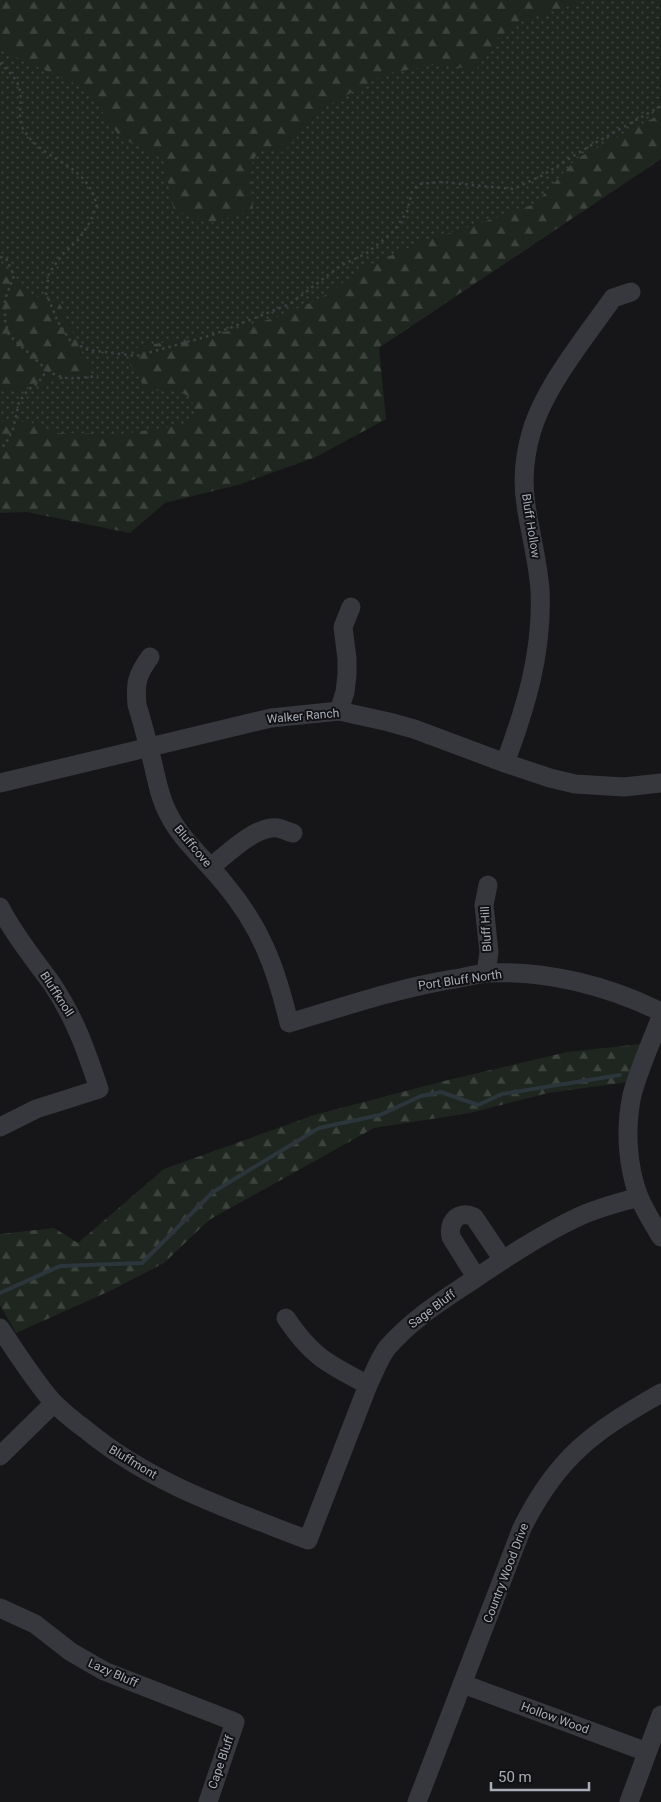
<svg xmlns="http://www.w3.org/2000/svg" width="661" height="1802" viewBox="0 0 661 1802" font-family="Roboto,sans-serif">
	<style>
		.grass { fill: url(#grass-dots) }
		.forest { fill: url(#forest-firs) }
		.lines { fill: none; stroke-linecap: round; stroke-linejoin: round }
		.stream { stroke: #2c353c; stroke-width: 4 }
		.path { stroke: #3d3f44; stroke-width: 2.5; stroke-dasharray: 2.5 4; stroke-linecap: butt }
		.minor { stroke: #37383d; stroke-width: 19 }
		.labels { text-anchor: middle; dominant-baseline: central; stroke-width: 4; stroke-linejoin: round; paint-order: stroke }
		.street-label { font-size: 12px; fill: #a8adb8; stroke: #111113 }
	</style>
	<defs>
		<pattern id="grass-dots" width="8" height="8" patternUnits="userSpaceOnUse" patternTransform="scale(1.25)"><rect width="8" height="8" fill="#1e261f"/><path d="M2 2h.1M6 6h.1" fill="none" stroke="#3c433d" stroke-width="1.8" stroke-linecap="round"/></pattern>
		<pattern id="forest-firs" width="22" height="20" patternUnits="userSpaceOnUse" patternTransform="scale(1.25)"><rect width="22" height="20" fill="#1e261f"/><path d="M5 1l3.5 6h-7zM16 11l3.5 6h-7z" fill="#3c433d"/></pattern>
	</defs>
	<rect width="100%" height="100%" fill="#161618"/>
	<!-- grass -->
	<path class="grass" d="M0,0H661V159L331,380L0,490Z"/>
	<!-- forest -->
	<g class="forest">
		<path d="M0,0H589L517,22L497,39L476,70L439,64L385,74L320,110L283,153L260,147L250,168L253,210L210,223L174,210L163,159L120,137L85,88L11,55L0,46Z"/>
		<path d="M661,114V159L379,347L386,419L316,457L241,484L165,503L130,533L27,512L0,513V422H30L57,433L122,434L183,425L197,417L191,398L178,390L148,391L129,363L138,347L229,331L281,316L321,298L367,266L428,239L457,231L535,204L576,159Z"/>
		<path d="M0,264L27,294L60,304L91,372L16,390L0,388Z"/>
		<path d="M641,1044L628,1082L548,1093L470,1113L374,1128L209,1220L164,1263L112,1290L16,1333L0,1305V1234L54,1228L78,1243L164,1169L314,1115L444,1081L567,1052Z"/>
	</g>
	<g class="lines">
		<!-- stream -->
		<path class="stream" d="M0,1293L60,1266L142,1263L213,1192L319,1128L380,1115L421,1096L441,1092L478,1105L502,1094L620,1075"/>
		<!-- path -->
		<g class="path">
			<path d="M0,63C7,70 16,77 19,87C24,102 15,118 25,132C40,155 70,162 85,181C91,188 94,196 97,205L90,222L79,239L62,255L49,273L46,293L58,322L70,340L88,350L137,356L212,335L290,304L340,266L367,253L394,231L407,212L412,192L419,184L442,182L513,189L543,175L588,147L661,106"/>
			<path d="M0,257L6,258L14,276L5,299V320L9,335L47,370L38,383L28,390L19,402L13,429L5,445L0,447"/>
			<path d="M47,370C64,382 78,378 98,376"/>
		</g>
		<!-- minor -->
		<g class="minor">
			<path d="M150,657C137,675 135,683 137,705C143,724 148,744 153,764C157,781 160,799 169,815C182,841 206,860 224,883C261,927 276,968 289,1023C343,1007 398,988 454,979C465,977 477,974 488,973C546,970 609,986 661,1012"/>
			<path d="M339,711L345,692L347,675V659L343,627L351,607"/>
			<path d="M505,763C526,707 543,651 540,590C538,561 530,533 526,505C522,480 525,453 532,430C546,385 586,336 613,298L631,292"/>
			<path d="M0,783L271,718L339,711L389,722L414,729L505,763L550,778L575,784L624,787L661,783"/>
			<path d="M211,867C227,854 256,825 278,828C283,829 288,832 293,833"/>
			<path d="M0,907C14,935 34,959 52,984C75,1018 86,1050 99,1089L36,1109L0,1127"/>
			<path d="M486,973L489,952L484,905L488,885"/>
			<path d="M661,1017C651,1042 639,1069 632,1095C625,1128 627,1166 639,1197C645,1211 653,1224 661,1237"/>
			<path d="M476,1277L451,1237C448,1221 459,1210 474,1217L503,1260"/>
			<path d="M286,1318C312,1357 328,1364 368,1385"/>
			<path d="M0,1328C17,1353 33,1379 53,1402C63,1412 74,1421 85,1429C151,1484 229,1509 308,1540L368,1385C374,1373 379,1359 387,1348C411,1320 440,1302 470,1282C504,1259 540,1235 578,1217C597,1208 618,1203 639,1197"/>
			<path d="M0,1456L54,1403"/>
			<path d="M0,1608L35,1624L71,1652L104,1671L235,1722L208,1802"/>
			<path d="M463,1684L647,1752"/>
			<path d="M417,1802L522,1528C558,1456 593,1432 661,1393"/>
			<path d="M629,1802L661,1715"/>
		</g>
	</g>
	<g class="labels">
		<!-- street labels -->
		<g class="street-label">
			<text transform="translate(531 526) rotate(81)">Bluff Hollow</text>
			<text transform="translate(303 716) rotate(-5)">Walker Ranch</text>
			<text transform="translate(193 846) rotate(50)">Bluffcove</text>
			<text transform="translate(486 929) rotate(-93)">Bluff Hill</text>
			<text transform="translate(460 980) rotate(-8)">Port Bluff North</text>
			<text transform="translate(57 994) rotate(57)">Bluffknoll</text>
			<text transform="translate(432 1309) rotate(-37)">Sage Bluff</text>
			<text transform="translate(133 1462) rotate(31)">Bluffmont</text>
			<text transform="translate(506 1573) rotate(-69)">Country Wood Drive</text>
			<text transform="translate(113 1673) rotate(24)">Lazy Bluff</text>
			<text transform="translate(555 1718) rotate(20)">Hollow Wood</text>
			<text transform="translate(221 1762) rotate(-71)">Cape Bluff</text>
		</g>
	</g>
	<!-- scale -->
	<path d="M491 1782v8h98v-8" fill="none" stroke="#a8adb8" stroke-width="2.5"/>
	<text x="498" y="1782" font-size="15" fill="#a8adb8" stroke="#111113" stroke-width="4" paint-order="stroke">50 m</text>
</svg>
